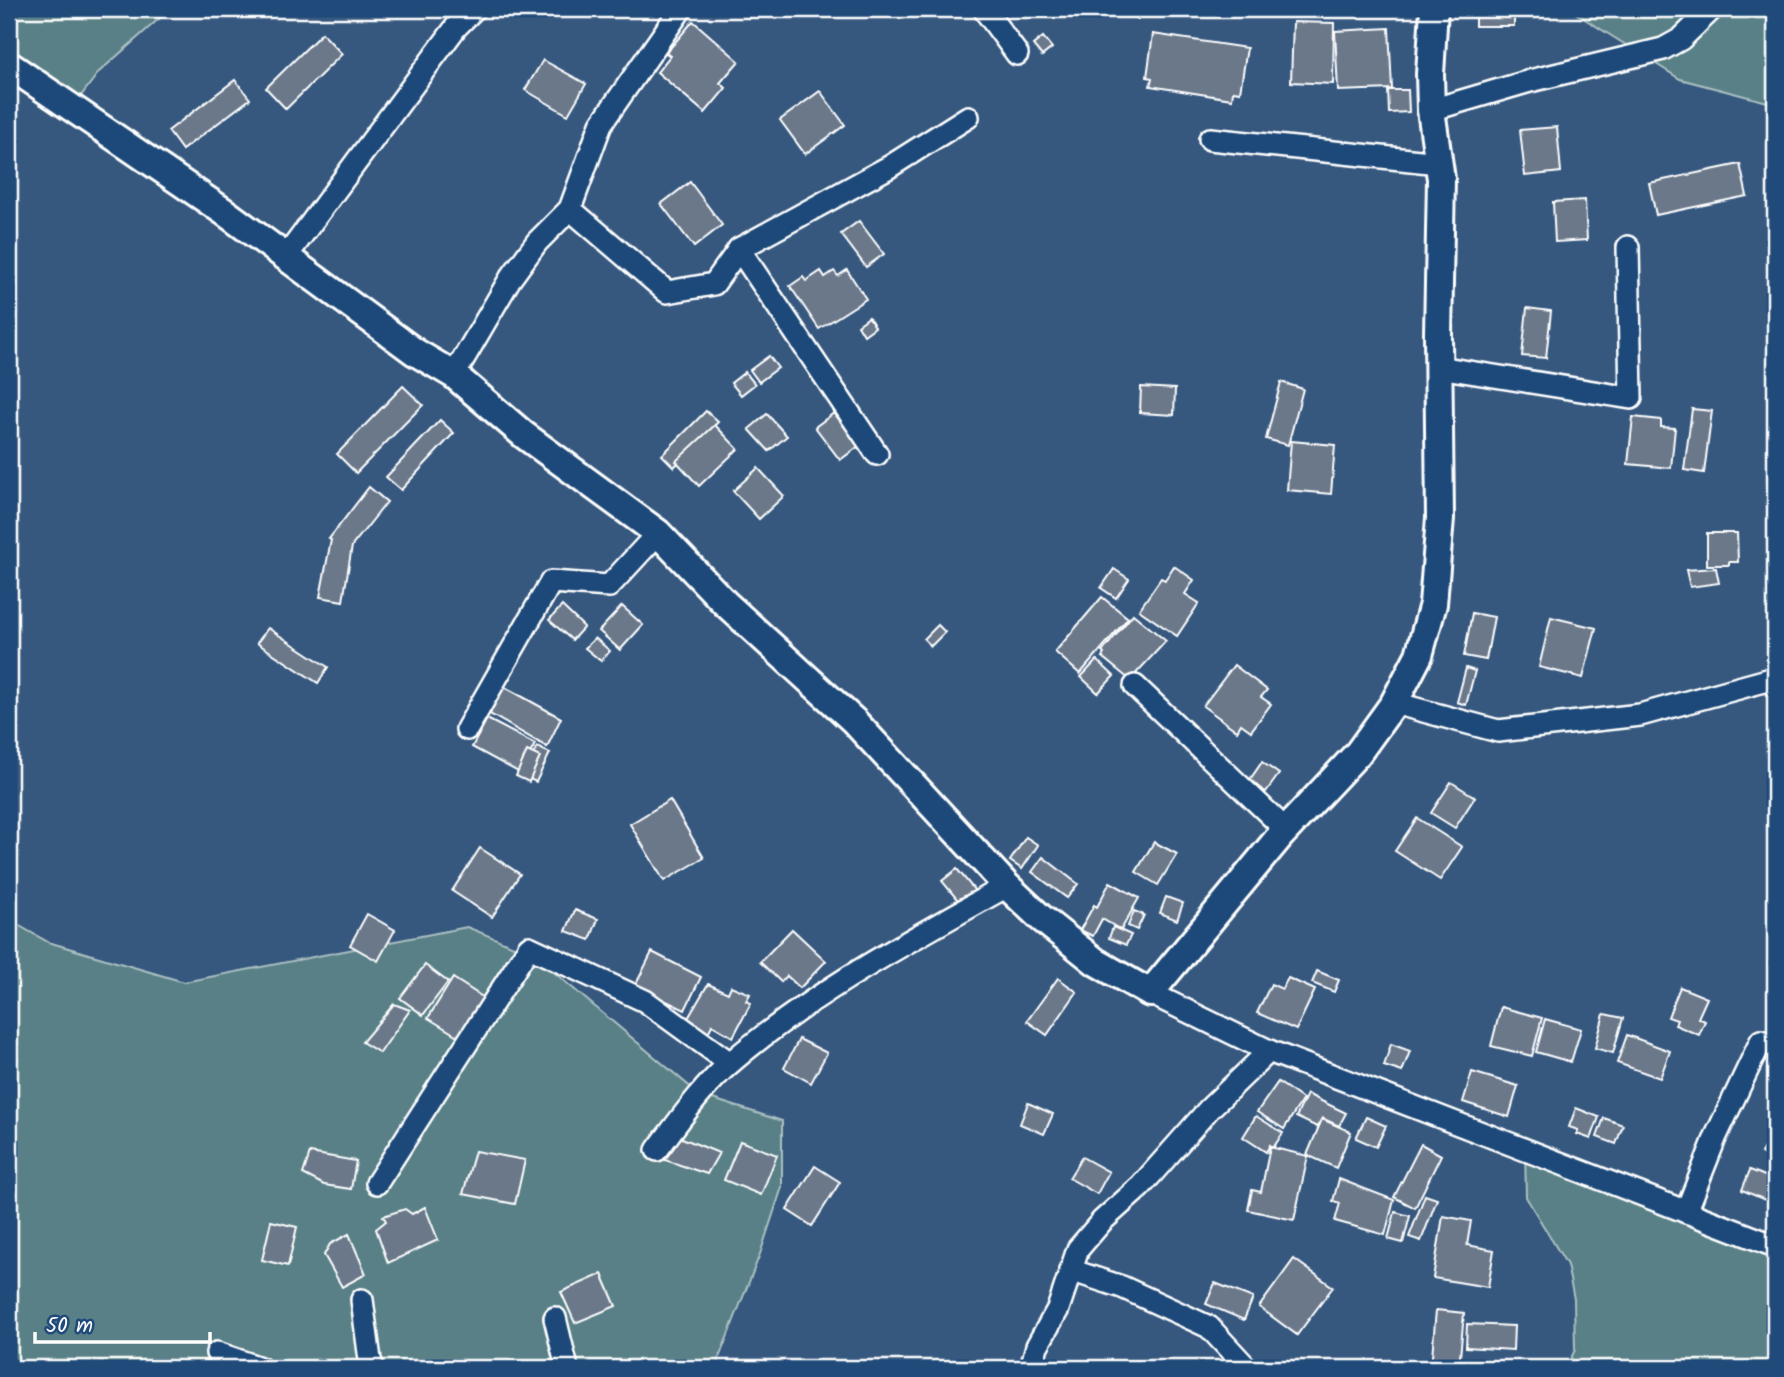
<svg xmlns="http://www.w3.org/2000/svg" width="1784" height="1377" viewBox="0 0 1784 1377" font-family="Kalam,sans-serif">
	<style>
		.green { fill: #588086; stroke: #acc0c2; stroke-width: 2 }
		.building { fill: #6b788a; stroke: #fff; stroke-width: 2 }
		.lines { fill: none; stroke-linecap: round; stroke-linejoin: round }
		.minor-casing { stroke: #fff; stroke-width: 26 }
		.tertiary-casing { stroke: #fff; stroke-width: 32 }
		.minor { stroke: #1f4a7a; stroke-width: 21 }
		.tertiary { stroke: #1f4a7a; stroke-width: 26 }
	</style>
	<rect width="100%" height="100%" fill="#36587f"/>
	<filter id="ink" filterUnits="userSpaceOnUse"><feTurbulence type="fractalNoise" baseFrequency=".0143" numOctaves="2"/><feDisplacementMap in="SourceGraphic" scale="14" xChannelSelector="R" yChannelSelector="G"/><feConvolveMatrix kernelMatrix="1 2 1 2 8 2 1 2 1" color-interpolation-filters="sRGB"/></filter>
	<g filter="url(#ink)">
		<!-- green -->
		<g class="green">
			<path d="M9,9H170L99,72L72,108L9,65Z"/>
			<path d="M1573,9H1775V104L1680,79L1572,11Z"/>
			<path d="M9,920L48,942L184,982L467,927L531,953L700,1095L782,1121V1187L760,1254L715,1368H9Z"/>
			<path d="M1525,1148L1775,1249V1368H1566L1575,1350L1574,1299L1567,1265L1526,1197Z"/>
		</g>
		<!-- building -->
		<g class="building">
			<path d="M1116,9H1143L1138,19Z"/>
			<rect x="1475" y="9" width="39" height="17"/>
			<path d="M693,21L739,61L720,83L726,88L705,113L657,72L670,56L666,53Z"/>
			<path d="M1293,22L1334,23L1333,84L1291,82Z"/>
			<path d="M1389,28L1392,89L1338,91L1335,31Z"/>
			<path d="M322,33L342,54L286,109L266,88Z"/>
			<path d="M1153,34L1247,48L1240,92L1233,91L1232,99L1150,86L1152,78L1147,77Z"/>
			<path d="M1043,37L1052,48L1042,56L1033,45Z"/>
			<path d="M543,60L586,84L568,115L525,90Z"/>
			<path d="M235,80L250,99L182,150L168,131Z"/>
			<path d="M1388,90H1408L1409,112L1389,113Z"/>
			<path d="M820,91L845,125L805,154L780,120Z"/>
			<path d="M1557,127L1561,172L1525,176L1520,130Z"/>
			<path d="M1740,164L1747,196L1656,215L1649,183Z"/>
			<path d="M690,182L722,225L694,247L661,204Z"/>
			<path d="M1585,200L1587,240L1555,242L1553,202Z"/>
			<path d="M859,221L884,254L866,267L841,234Z"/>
			<path d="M847,270L866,299L819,329L790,286L803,277L806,281L821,271L825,277L834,271L838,276Z"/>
			<path d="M1527,308L1551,311L1546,358L1522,356Z"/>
			<path d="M869,317L875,327L864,335L858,325Z"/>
			<path d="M769,356L778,368L759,382L750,370Z"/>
			<path d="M745,372L755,384L741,395L731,383Z"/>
			<path d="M1281,382L1303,389L1288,445L1266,439Z"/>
			<path d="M403,386L423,405L356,473L337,454Z"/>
			<path d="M1141,387L1175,389L1174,415L1140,413Z"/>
			<path d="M1692,409L1712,411L1704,473L1684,470Z"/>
			<path d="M706,411L718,422L674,467L662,455Z"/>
			<path d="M834,413L859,446L840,460L815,427Z"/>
			<path d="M767,414L787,436L769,451L749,429Z"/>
			<path d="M1633,417L1661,420V427L1675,428L1671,468L1628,464Z"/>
			<path d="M440,420L454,433L401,490L386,477Z"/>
			<path d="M715,425L738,449L699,486L676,461Z"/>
			<path d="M1291,441L1335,445L1331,494L1287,490Z"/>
			<path d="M758,468L784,496L759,519L733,491Z"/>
			<path d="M369,487L387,502L352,546L343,601L320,597L331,540L329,539Z"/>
			<path d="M1707,533H1737L1738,562H1729V565H1707Z"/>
			<path d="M1174,566L1194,580L1185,594L1199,603L1177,636L1139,610L1161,578L1165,580Z"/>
			<path d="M1716,568L1719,583L1690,587L1686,570Z"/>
			<path d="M1114,569L1129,579L1116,598L1101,588Z"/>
			<path d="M1102,597L1128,618L1080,674L1055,652Z"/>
			<path d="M562,606L584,627L572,640L549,620Z"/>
			<path d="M622,606L643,625L620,650L599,631Z"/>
			<path d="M1472,613L1494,617L1486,660L1464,656Z"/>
			<path d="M1133,614L1166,641L1130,680L1102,657L1104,654L1102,652Z"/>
			<path d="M1551,617L1596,628L1583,678L1539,667Z"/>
			<path d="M938,625L945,632L931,646L924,639Z"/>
			<path d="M268,628L328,667L318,683L257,643Z"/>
			<path d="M595,638L610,651L601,661L585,648Z"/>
			<path d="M1097,660L1114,676L1098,693L1081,677Z"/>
			<path d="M1234,665L1267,690L1261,697L1271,704L1251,731L1241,724L1237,731L1203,706Z"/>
			<path d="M1466,668L1475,671L1466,705L1457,702Z"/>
			<path d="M503,686L561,718L547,747L490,714Z"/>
			<path d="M487,719L535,744L520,773L472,747Z"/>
			<path d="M537,747L550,753L536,782L523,776Z"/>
			<path d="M527,751L540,757L529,782L516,776Z"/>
			<path d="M1262,762L1279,774L1266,792L1249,781Z"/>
			<path d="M1451,782L1475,797L1455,828L1431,813Z"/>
			<path d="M670,800L704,858L664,881L630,824Z"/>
			<path d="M1417,818L1462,847L1440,880L1395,851Z"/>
			<path d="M1026,837L1038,845L1022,869L1010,861Z"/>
			<path d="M1154,842L1177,854L1158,885L1136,872Z"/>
			<path d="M480,848L520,874L492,917L452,891Z"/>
			<path d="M1043,857L1078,884L1067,898L1032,872Z"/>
			<path d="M957,869L976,892L961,904L942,881Z"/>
			<path d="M1110,882L1139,898L1121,930L1102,919L1093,936L1080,930L1094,905L1097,907Z"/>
			<path d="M1166,897L1183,903L1177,920L1160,913Z"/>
			<path d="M575,910L598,919L590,940L566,931Z"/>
			<path d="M1134,911L1144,915L1137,930L1128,926Z"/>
			<path d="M367,914L395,930L378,961L350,945Z"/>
			<path d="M1113,927L1131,935L1126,945L1109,938Z"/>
			<path d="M792,929L826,961L800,988L787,976L781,982L760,962Z"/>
			<path d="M652,952L701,977L685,1010L635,986Z"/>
			<path d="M425,965L448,982L423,1015L400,998Z"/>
			<path d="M1317,971L1339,980L1334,992L1312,983Z"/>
			<path d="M453,978L484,998L459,1037L428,1018Z"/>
			<path d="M1058,978L1077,992L1047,1035L1027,1021Z"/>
			<path d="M1288,978L1315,990L1296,1030L1257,1013L1271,984L1282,989Z"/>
			<path d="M708,984L728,993L731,986L750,994L746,1001L751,1003L733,1037L712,1025L708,1033L687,1020Z"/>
			<path d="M1680,987L1707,998L1698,1018L1705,1021L1699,1035L1675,1025L1677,1020L1668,1017Z"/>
			<path d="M394,1004L410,1010L380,1053L362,1042Z"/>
			<path d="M1501,1007L1542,1018L1532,1056L1491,1046Z"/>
			<path d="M1604,1014L1623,1018L1613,1053L1595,1048Z"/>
			<path d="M1545,1019L1581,1029L1571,1062L1536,1052Z"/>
			<path d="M1627,1035L1670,1051L1660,1078L1617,1063Z"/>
			<path d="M799,1039L827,1053L811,1083L784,1068Z"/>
			<path d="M1391,1044L1410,1051L1402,1072L1384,1066Z"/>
			<path d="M1472,1072L1518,1086L1509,1117L1463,1102Z"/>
			<path d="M1278,1082L1303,1099L1284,1129L1257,1112Z"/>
			<path d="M1307,1094L1346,1113L1339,1126L1322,1118L1317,1127L1296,1117Z"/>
			<path d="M1028,1103L1053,1114L1044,1134L1020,1124Z"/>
			<path d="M1576,1108L1599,1117L1591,1139L1577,1134L1578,1130L1569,1127Z"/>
			<path d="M1256,1116L1283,1133L1273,1148L1270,1145L1266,1152L1243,1137Z"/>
			<path d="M1366,1117L1386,1126L1376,1147L1356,1138Z"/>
			<path d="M1604,1118L1623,1125L1616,1144L1597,1137Z"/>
			<path d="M1322,1119L1351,1132L1336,1168L1307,1155Z"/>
			<path d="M672,1134L719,1153L707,1174L659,1158Z"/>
			<path d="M1769,1139L1775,1142V1162L1761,1153Z"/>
			<path d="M740,1141L777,1155L761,1195L724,1180Z"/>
			<path d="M1421,1144L1441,1155L1415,1208L1394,1197Z"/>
			<path d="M1270,1147L1308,1156L1294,1220L1248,1210L1252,1190L1261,1192Z"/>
			<path d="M475,1151L525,1160L515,1204L463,1194Z"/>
			<path d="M310,1153L356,1161L351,1189L324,1185L303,1174Z"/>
			<path d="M1082,1157L1109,1172L1097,1194L1069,1178Z"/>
			<path d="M815,1166L840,1182L812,1226L787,1210Z"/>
			<path d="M1750,1170L1775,1180V1196L1772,1203L1742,1190Z"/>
			<path d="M1339,1179L1394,1200L1385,1235L1335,1221L1340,1203L1333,1201Z"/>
			<path d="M1425,1195L1437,1199L1421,1241L1409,1237Z"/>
			<path d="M425,1207L438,1240L388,1263L376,1229L386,1221L383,1216L405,1209L412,1214Z"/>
			<path d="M1395,1212L1410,1216L1403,1243L1388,1239Z"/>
			<path d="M1443,1216L1471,1221L1467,1245L1494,1250L1488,1287L1433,1278Z"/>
			<path d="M271,1221L297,1227L288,1266L262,1260Z"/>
			<path d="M349,1234L366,1274L342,1287L324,1255L330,1244Z"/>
			<path d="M1294,1259L1333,1287L1297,1335L1259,1307Z"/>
			<path d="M602,1274L616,1306L575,1323L561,1292Z"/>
			<path d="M1215,1283L1253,1298L1244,1320L1206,1304Z"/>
			<path d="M1436,1310L1464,1313L1459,1368H1431Z"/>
			<path d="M1467,1324L1514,1326L1513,1350L1466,1347Z"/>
		</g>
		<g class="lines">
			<defs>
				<g id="minor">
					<path d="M984,9L1017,54"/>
					<path d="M1431,110L1530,81L1663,49L1681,39L1712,9"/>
					<path d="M1210,139L1439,163"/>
					<path d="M570,209L667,292L714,284L739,249L889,167L968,117"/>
					<path d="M739,249L877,454"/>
					<path d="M286,257L456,27L474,9"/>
					<path d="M1438,367L1631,398L1628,247"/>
					<path d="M454,375L510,279L537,242L570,209L601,124L681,9"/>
					<path d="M1135,686L1286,830"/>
					<path d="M1394,703L1498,731L1640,715L1775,678"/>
					<path d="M467,729L551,582L609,586L658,533"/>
					<path d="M1150,993L1269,1051L1775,1246"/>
					<path d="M657,1150C679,1121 702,1088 729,1064C812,992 911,940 1007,886"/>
					<path d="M377,1183L529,947L645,1001L730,1063"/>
					<path d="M1686,1212L1716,1136L1761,1041"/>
					<path d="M1070,1270L1122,1287L1209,1327L1247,1368"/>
					<path d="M362,1300L370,1360L373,1368"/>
					<path d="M555,1318L567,1368"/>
					<path d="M217,1353L260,1368"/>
					<path d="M1031,1368L1037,1346L1058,1309L1078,1249L1102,1221L1140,1187L1209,1109L1269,1051"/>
				</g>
				<path id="tertiary" d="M9,65L226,213L415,352L454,375L524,435L658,533L725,603L854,721L1007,886L1041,918L1096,962L1150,993L1281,835L1358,753L1394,703L1419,655L1433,604L1440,518L1438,335L1441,179L1431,110L1430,74L1434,9"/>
			</defs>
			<!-- minor casing -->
			<use href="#minor" class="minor-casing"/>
			<!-- tertiary casing -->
			<use href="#tertiary" class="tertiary-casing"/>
			<!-- minor -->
			<use href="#minor" class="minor"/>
			<!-- tertiary -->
			<use href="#tertiary" class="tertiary"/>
		</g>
	</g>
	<!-- margin -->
	<rect width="1784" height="1377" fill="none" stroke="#1f4a7a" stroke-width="35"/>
	<rect x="18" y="18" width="1749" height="1342" fill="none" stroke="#fff" stroke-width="2.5" filter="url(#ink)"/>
	<!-- scale -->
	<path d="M35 1332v10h175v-10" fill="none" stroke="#ffffff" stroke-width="3.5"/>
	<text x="46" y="1332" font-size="21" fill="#ffffff" stroke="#1f4a7a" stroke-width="5" paint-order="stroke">50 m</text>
</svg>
